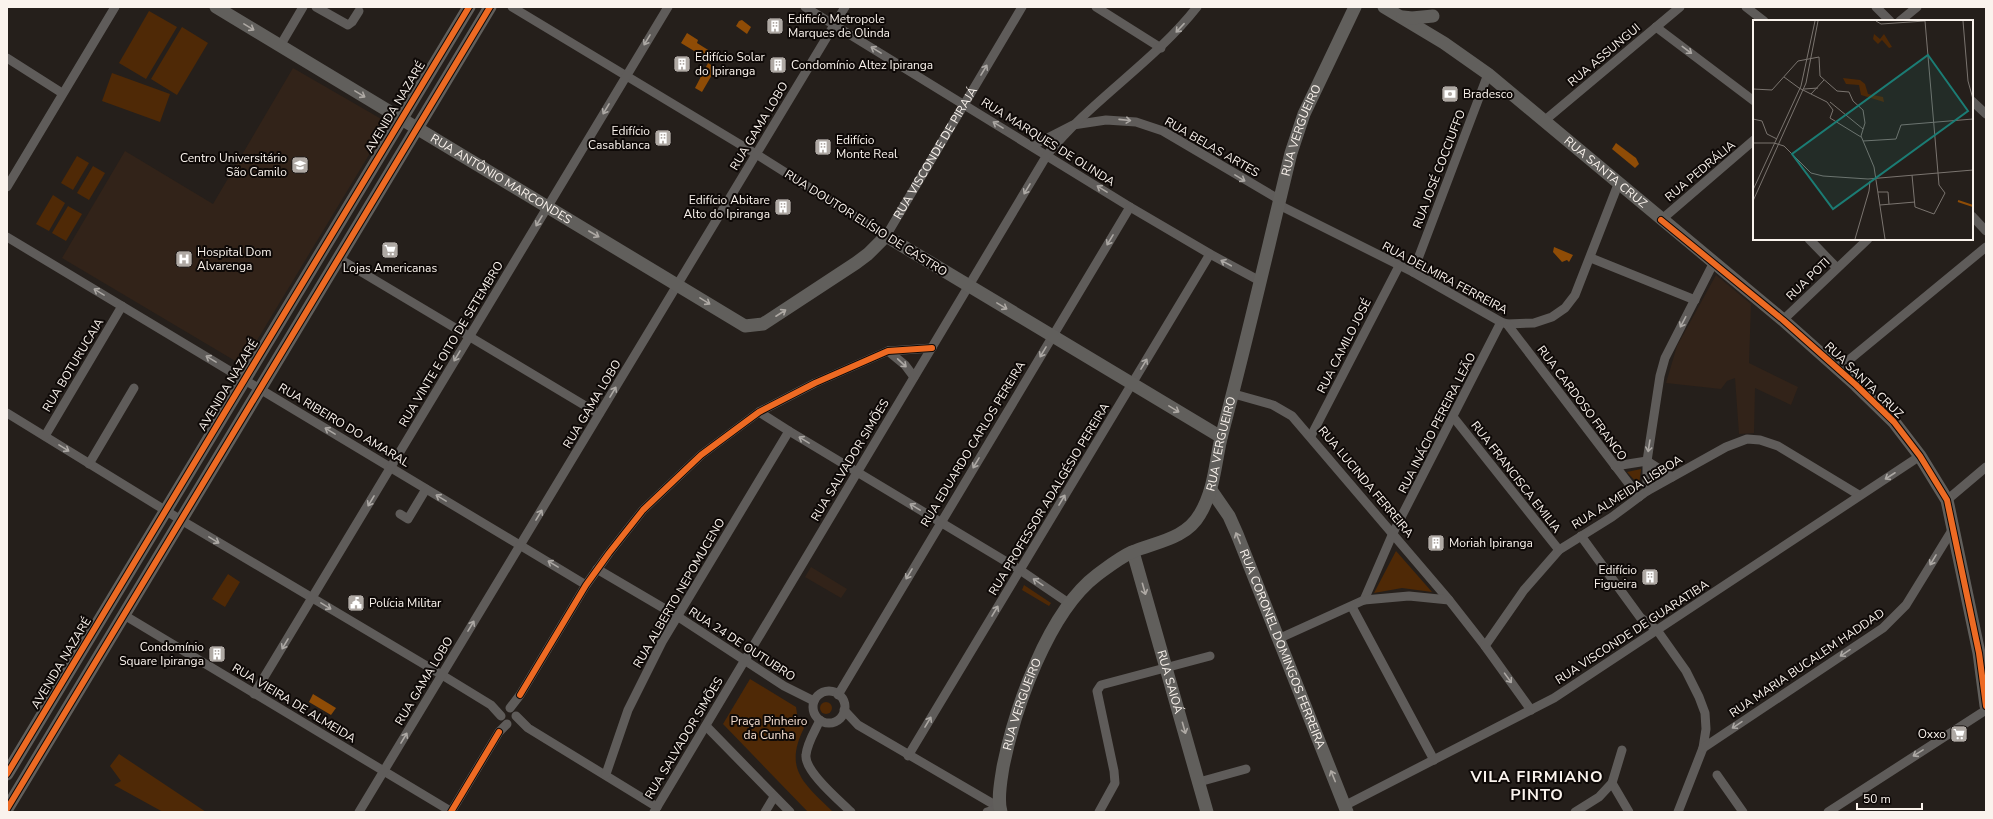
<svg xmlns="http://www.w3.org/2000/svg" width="1993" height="819" viewBox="0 0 1993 819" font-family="'Nunito Sans',sans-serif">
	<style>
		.built { fill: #322319 }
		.green { fill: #4f2906 }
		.water { fill: #8f4c06 }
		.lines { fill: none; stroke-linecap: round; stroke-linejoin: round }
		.street { stroke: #5f5c5a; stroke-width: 9 }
		.secondary { stroke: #615f5c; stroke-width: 13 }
		.cycleway-casing { stroke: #0e0907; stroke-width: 8 }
		.cycleway { stroke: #ed6a23; stroke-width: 6 }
		.oneway { stroke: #aea9a4 }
		.oneway2 { stroke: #aca8a4 }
		.labels { text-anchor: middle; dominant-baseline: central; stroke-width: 4; stroke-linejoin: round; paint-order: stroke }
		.poi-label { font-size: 12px; fill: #faf3ed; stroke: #0e0907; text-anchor: start }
		.street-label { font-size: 12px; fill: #faf3ed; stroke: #0e0907 }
		.park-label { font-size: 12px; fill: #f4ded0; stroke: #0e0907 }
		.district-label { font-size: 16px; font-weight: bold; letter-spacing: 1px; fill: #faf3ed; stroke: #0e0907 }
		.inset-river { fill: none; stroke: #8f4c06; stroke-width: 2 }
		.inset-road { fill: none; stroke: #7a746f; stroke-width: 1 }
		.view { fill: #1b7c74; fill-opacity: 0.15; stroke: #1b7c74; stroke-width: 2 }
		.inset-edge { fill: none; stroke: #faf3ed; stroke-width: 2 }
	</style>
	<rect width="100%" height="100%" fill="#251f1b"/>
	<!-- built -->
	<g class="built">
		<path d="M293,68L383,120L387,125L242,365L62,258L125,151L213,204Z"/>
		<path d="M1716,275L1751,304L1749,363L1798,387L1791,405L1755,388L1754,433L1739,434L1735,378L1727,381L1721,389L1666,383L1677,346Z"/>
		<path d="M811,567L847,589L841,598L805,577Z"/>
	</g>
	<!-- green -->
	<g class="green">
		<path d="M149,11L177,27L146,79L119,63Z"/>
		<path d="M182,27L208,43L177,95L151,79Z"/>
		<path d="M112,73L170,94L160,122L102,101Z"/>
		<path d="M77,156L89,163L73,190L61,183Z"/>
		<path d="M93,166L105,173L89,200L77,193Z"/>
		<path d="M53,195L65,203L49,231L36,224Z"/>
		<path d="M68,206L82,214L66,241L52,233Z"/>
		<path d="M1641,469L1639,485L1627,472Z"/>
		<path d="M1396,551L1432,592L1402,588L1374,593Z"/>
		<path d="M228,574L240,582L225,607L212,599Z"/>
		<path d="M1024,585L1051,603L1049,606L1022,590Z"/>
		<path d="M750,679L796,707L798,720L804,728C783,770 805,784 833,812H808L723,724Z"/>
		<circle cx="826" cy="708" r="6"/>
		<path d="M119,754L206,812H163L114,785L121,781L110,766Z"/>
	</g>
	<!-- water -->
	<g class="water">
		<path d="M742,20L751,27L747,34L736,26L739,21Z"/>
		<path d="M687,33L698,40L697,43L713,53L709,60L681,43Z"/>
		<path d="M708,63L716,68L702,92L695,88Z"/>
		<path d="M1616,143L1636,158L1639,164L1635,168L1612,149Z"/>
		<path d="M1554,247L1573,255L1569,262L1567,260L1562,262L1553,252Z"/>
		<path d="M313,694L336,708L331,715L309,702Z"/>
	</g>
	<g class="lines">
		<!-- street -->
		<g class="street">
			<path d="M316,7L348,25L352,22L359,11"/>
			<path id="s1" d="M512,7L756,154L886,236L1022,7"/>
			<path d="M805,7L1130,207L1210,254L1260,281"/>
			<path d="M1096,7L1161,48"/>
			<path d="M1746,7L1764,21"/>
			<path d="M1876,7L1890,21"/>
			<path d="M1900,21L1917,7"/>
			<path d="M1656,27L1754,101"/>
			<path d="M280,46L303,7"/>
			<path d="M7,58L62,93"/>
			<path d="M1972,101L1986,114"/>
			<path d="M1544,121L1680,7"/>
			<path d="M1032,146L1073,125L1106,120L1136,122L1163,131L1280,200"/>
			<path d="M7,187L115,7"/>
			<path d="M1279,205L1413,272L1501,322L1507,324L1534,323L1552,317L1565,308L1575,295L1619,182"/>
			<path d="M1972,216L1986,231"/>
			<path d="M1661,220L1754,140"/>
			<path d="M7,237L586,585"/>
			<path d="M1809,239L1837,268"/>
			<path d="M338,258L599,414"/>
			<path d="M1591,258L1695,300"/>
			<path d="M1413,272L1488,74"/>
			<path d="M1783,320L1868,239"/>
			<path d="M1507,324L1639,497"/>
			<path d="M888,351L905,365L914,377"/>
			<path d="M1838,369L1986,247"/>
			<path d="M1234,394L1273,405L1292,416L1449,600L1485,646L1531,710"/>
			<path d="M759,412L789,431L1020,570L1070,604"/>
			<path d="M7,413L181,520L442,675L491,705L501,716"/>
			<path d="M1454,418L1559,550"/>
			<path d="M45,436L122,306"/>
			<path d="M1311,436L1399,266"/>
			<path d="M89,464L134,388"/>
			<path d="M1615,466L1647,461L1672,477"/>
			<path d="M1647,491V461L1660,376L1665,358L1714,262"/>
			<path d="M1947,500L1986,467"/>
			<path d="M400,514L408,519L426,489"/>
			<path d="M1581,536L1640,617L1657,630L1686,671L1699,697L1705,713L1706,729L1703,748L1678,812"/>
			<path d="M597,569L677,616L784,686L814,701"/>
			<path d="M1364,600L1393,533L1501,322"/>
			<path d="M1352,607L1434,760"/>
			<path d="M124,615L452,812"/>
			<path d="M1278,639L1364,600L1409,596L1449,600"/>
			<path d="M1485,646L1524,590L1559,550L1612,517L1647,491L1726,447L1747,439L1760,440L1778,446L1859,495"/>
			<circle cx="829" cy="707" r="16"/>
			<path d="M254,694L668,7"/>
			<path d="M838,695L1130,207"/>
			<path d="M510,708L520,695L586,585L609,553L643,510L701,455L759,412L815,383L888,351L932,348"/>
			<path d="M844,710L858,725L1000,808"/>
			<path d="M516,716L528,728L657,807"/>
			<path d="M820,720C815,731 807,743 806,755C804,771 840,801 851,812"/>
			<path d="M706,726L790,812"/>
			<path d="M1703,748L1883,628L1906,605L1954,527"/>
			<path d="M908,756L1210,254"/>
			<path d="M606,774L628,710L662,642L789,431"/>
			<path d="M1717,775L1743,812"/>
			<path d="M1199,782L1246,769"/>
			<path d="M1612,783L1629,812"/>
			<path d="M1344,806L1554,698L1920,456"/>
			<path d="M359,812L845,7"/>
			<path d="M451,812L499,732L507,724"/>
			<path d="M654,812L1047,155C1091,100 1153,63 1197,7"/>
			<path d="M765,812L774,797"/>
			<path d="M987,812L1000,808"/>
			<path d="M1099,812L1115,783L1114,771L1097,691L1101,685L1210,656"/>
			<path d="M1575,812L1599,797L1612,783L1622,750"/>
			<path d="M1828,812L1986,710"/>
		</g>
		<!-- secondary -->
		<g class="secondary">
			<path id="s2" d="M216,7L745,326L763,324L856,263L868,254L886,236L1221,437"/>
			<path id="s3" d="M1384,7L1444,43L1488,74L1783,320L1856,385L1894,422L1920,456L1947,500L1979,653L1986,706"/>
			<path d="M1403,17L1412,18L1433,16"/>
			<path id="s4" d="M1211,490L1229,516L1237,534L1347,812"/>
			<path id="s5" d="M1133,552L1207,812"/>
			<path d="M7,774L469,7"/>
			<path d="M7,809L490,7"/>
			<path id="s6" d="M1001,812C997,799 1001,780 1003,767C1015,708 1048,612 1097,575C1108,567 1119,558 1132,552C1156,542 1186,539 1200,514C1215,489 1215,461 1222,434C1247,341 1268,247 1291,153L1304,114L1355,7"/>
		</g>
		<defs>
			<g id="cycleway">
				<path d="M1661,220L1783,320L1856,385L1894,422L1920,456L1947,500L1979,653L1986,706"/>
				<path d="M520,695L586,585L609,553L643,510L701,455L759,412L815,383L888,351L932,348"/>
				<path d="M7,774L469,7"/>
				<path d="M7,809L490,7"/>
				<path d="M451,812L499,732"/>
			</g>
		</defs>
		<!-- cycleway casing -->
		<use href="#cycleway" class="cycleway-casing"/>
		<!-- cycleway -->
		<use href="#cycleway" class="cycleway"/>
	</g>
	<!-- one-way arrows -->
	<defs><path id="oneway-shaft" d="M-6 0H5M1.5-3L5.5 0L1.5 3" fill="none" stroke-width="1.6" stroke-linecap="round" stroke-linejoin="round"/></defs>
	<g class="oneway">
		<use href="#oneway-shaft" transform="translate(249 27) rotate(31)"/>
		<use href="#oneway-shaft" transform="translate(360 94) rotate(31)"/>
		<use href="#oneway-shaft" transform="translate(594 234) rotate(30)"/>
		<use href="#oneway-shaft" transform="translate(705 301) rotate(32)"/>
		<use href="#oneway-shaft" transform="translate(1002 306) rotate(31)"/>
		<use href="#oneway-shaft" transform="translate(781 313) rotate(-33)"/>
		<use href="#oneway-shaft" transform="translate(1174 409) rotate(31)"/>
		<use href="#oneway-shaft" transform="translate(1238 538) rotate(-112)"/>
		<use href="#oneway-shaft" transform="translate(1144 589) rotate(74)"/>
		<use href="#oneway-shaft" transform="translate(1184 728) rotate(74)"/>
		<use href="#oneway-shaft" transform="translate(1333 776) rotate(-112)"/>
	</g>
	<g class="oneway2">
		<use href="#oneway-shaft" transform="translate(1180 28) rotate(133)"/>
		<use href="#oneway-shaft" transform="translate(647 40) rotate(121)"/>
		<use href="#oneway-shaft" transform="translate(876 50) rotate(-149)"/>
		<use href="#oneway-shaft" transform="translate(1687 50) rotate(37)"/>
		<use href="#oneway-shaft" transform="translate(984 70) rotate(-59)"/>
		<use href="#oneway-shaft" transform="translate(606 109) rotate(121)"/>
		<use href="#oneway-shaft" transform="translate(1125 120) rotate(6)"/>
		<use href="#oneway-shaft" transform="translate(998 125) rotate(-148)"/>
		<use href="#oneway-shaft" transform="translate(1240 178) rotate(31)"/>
		<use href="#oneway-shaft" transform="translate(1027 189) rotate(121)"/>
		<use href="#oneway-shaft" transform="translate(1102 189) rotate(-148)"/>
		<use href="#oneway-shaft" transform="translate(539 221) rotate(121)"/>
		<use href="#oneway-shaft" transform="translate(1110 240) rotate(121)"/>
		<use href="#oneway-shaft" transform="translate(1226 263) rotate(-152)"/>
		<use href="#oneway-shaft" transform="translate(99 292) rotate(-149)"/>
		<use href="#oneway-shaft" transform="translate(1683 322) rotate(118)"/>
		<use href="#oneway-shaft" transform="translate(1043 352) rotate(121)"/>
		<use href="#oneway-shaft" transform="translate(457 356) rotate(121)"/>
		<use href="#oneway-shaft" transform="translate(211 359) rotate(-149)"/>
		<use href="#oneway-shaft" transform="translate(902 363) rotate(43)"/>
		<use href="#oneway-shaft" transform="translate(1144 364) rotate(-59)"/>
		<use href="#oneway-shaft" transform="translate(613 392) rotate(-59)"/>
		<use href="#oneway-shaft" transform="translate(330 431) rotate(-149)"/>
		<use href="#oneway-shaft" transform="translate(804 440) rotate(-149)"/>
		<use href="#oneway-shaft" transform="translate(1649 446) rotate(99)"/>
		<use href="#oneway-shaft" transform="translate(64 448) rotate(32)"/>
		<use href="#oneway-shaft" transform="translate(976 463) rotate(121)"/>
		<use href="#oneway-shaft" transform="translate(1890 476) rotate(147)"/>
		<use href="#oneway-shaft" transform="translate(441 498) rotate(-149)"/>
		<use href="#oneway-shaft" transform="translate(1062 500) rotate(-59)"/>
		<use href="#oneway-shaft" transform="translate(371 501) rotate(121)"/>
		<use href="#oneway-shaft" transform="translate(915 507) rotate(-149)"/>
		<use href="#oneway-shaft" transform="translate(539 515) rotate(-59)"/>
		<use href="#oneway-shaft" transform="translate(214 540) rotate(31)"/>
		<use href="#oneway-shaft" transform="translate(1933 560) rotate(121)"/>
		<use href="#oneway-shaft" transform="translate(553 564) rotate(-149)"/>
		<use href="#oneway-shaft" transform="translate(909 574) rotate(121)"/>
		<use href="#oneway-shaft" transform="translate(1038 582) rotate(-146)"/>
		<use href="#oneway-shaft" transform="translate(326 606) rotate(31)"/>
		<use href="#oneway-shaft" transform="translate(995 611) rotate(-59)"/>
		<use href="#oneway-shaft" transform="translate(471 626) rotate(-59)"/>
		<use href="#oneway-shaft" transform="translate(285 644) rotate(121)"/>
		<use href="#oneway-shaft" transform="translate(1845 653) rotate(146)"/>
		<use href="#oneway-shaft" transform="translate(1508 678) rotate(54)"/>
		<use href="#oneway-shaft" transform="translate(928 722) rotate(-59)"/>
		<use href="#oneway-shaft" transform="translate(1737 725) rotate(146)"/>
		<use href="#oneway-shaft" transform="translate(404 738) rotate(-59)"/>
		<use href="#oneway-shaft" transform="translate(1918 753) rotate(148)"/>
	</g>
	<!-- icons -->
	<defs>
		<symbol id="building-square" viewBox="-11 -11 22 22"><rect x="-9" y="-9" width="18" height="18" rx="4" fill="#afa9a4" stroke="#0e0907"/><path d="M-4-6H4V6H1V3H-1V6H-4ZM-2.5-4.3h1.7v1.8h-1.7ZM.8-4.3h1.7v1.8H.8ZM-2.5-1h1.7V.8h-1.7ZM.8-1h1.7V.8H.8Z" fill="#fff"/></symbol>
		<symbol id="bank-square" viewBox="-11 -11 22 22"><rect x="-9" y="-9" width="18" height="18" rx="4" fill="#afa9a4" stroke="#0e0907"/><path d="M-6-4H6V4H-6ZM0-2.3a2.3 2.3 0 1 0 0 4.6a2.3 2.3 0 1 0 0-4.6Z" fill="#fff"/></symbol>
		<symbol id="university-square" viewBox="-11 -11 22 22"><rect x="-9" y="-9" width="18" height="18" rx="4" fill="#afa9a4" stroke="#0e0907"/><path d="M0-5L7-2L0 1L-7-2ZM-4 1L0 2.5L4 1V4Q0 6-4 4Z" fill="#fff"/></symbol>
		<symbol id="supermarket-square" viewBox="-11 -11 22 22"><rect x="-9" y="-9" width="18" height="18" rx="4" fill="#afa9a4" stroke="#0e0907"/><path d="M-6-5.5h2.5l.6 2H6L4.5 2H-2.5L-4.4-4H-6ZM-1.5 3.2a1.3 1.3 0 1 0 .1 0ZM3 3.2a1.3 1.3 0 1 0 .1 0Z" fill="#fff"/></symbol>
		<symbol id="hospital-square" viewBox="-11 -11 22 22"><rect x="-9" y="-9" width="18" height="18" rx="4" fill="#afa9a4" stroke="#0e0907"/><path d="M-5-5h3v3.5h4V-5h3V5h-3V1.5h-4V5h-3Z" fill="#fff"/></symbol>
		<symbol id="civic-square" viewBox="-11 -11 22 22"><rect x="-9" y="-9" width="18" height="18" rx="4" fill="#afa9a4" stroke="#0e0907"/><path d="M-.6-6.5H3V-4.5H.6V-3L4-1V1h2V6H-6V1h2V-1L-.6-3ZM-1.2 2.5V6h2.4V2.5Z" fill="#fff"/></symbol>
	</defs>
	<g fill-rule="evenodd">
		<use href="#building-square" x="765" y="16" width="20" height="20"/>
		<use href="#building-square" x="672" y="54" width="20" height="20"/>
		<use href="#building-square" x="768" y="55" width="20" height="20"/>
		<use href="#bank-square" x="1440" y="84" width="20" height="20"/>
		<use href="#building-square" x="653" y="128" width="20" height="20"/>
		<use href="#building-square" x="813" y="137" width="20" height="20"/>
		<use href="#university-square" x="290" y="155" width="20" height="20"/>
		<use href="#building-square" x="773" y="197" width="20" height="20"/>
		<use href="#supermarket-square" x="380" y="240" width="20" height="20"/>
		<use href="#hospital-square" x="174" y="249" width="20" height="20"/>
		<use href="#building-square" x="1426" y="533" width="20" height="20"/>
		<use href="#building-square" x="1640" y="567" width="20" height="20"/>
		<use href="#civic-square" x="346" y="593" width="20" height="20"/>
		<use href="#building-square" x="207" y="644" width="20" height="20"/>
		<use href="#supermarket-square" x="1949" y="724" width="20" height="20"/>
	</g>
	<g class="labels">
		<!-- poi labels -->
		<g class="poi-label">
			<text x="788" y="19">Edificío Metropole<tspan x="788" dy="14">Marques de Olinda</tspan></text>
			<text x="695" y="57">Edifício Solar<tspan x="695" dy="14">do Ipiranga</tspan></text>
			<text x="791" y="65">Condomínio Altez Ipiranga</text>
			<text x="1463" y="94">Bradesco</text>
			<text x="650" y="131" text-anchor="end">Edifício<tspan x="650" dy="14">Casablanca</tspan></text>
			<text x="836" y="140">Edifício<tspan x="836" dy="14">Monte Real</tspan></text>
			<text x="287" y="158" text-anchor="end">Centro Universitário<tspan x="287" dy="14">São Camilo</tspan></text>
			<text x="770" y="200" text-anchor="end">Edifício Abitare<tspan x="770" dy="14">Alto do Ipiranga</tspan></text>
			<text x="197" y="252">Hospital Dom<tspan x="197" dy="14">Alvarenga</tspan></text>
			<text x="390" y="268" text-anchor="middle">Lojas Americanas</text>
			<text x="1449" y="543">Moriah Ipiranga</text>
			<text x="1637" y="570" text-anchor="end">Edifício<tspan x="1637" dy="14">Figueira</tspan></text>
			<text x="369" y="603">Polícia Militar</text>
			<text x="204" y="647" text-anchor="end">Condomínio<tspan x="204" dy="14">Square Ipiranga</tspan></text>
			<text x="1946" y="734" text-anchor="end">Oxxo</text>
		</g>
		<!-- street labels -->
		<g class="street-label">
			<text transform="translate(1604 55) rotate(-40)">RUA ASSUNGUI</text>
			<text transform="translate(395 107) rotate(-59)">AVENIDA NAZARÉ</text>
			<text transform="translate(759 126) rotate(-59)">RUA GAMA LOBO</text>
			<text stroke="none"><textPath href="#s6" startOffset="782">RUA VERGUEIRO</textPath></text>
			<text transform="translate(1048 142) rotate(32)">RUA MARQUES DE OLINDA</text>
			<text transform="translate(1212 147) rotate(30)">RUA BELAS ARTES</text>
			<text stroke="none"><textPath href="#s1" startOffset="535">RUA VISCONDE DE PIRAJÁ</textPath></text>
			<text transform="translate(1439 169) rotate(-69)">RUA JOSÉ COCCIUFFO</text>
			<text transform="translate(1700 171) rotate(-40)">RUA PEDRÁLIA</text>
			<text stroke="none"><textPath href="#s3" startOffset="277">RUA SANTA CRUZ</textPath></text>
			<text stroke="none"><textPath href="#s2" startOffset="333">RUA ANTÔNIO MARCONDES</textPath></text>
			<text transform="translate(866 223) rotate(32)">RUA DOUTOR ELÍSIO DE CASTRO</text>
			<text transform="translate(1445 278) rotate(28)">RUA DELMIRA FERREIRA</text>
			<text transform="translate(1808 279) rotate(-44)">RUA POTI</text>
			<text transform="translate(451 344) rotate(-59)">RUA VINTE E OITO DE SETEMBRO</text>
			<text transform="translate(1344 346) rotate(-63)">RUA CAMILO JOSÉ</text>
			<text transform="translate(73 365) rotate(-59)">RUA BOTURUCAIA</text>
			<text transform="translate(1864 380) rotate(44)">RUA SANTA CRUZ</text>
			<text transform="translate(228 385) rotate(-59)">AVENIDA NAZARÉ</text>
			<text transform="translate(1582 403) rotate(53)">RUA CARDOSO FRANCO</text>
			<text transform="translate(592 404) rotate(-59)">RUA GAMA LOBO</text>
			<text transform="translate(1437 423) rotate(-63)">RUA INÁCIO PEREIRA LEÃO</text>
			<text transform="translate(344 425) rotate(31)">RUA RIBEIRO DO AMARAL</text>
			<text transform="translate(973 444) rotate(-59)">RUA EDUARDO CARLOS PEREIRA</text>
			<text stroke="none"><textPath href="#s6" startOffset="458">RUA VERGUEIRO</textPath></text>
			<text transform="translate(850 460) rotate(-59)">RUA SALVADOR SIMÕES</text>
			<text transform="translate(1516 477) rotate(52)">RUA FRANCISCA EMILIA</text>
			<text transform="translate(1366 482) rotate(50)">RUA LUCINDA FERREIRA</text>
			<text transform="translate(1627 492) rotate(-32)">RUA ALMEIDA LISBOA</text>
			<text transform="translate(1049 499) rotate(-59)">RUA PROFESSOR ADALGÉSIO PEREIRA</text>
			<text transform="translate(679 593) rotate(-60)">RUA ALBERTO NEPOMUCENO</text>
			<text transform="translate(1632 632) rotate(-33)">RUA VISCONDE DE GUARATIBA</text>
			<text transform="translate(742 644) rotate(33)">RUA 24 DE OUTUBRO</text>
			<text stroke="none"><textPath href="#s4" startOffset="175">RUA CORONEL DOMINGOS FERREIRA</textPath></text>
			<text transform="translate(61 663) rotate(-59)">AVENIDA NAZARÉ</text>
			<text transform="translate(1807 663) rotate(-34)">RUA MARIA BUCALEM HADDAD</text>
			<text transform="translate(424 681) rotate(-59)">RUA GAMA LOBO</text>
			<text stroke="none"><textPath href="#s5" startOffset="135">RUA SAIOÁ</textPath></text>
			<text transform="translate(294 703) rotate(31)">RUA VIEIRA DE ALMEIDA</text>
			<text stroke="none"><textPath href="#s6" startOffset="111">RUA VERGUEIRO</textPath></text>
			<text transform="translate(684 738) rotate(-59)">RUA SALVADOR SIMÕES</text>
		</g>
		<!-- park labels -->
		<g class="park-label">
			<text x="769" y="721">Praça Pinheiro<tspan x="769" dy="14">da Cunha</tspan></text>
		</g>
		<!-- district labels -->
		<g class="district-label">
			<text x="1537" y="777">VILA FIRMIANO<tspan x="1537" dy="18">PINTO</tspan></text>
		</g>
	</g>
	<!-- overview -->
	<g transform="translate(1753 20)">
		<rect width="220" height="220" fill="#251f1b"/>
		<path d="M121,14L127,19L131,14L139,27L136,28L129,20L125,24L120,19ZM90,58L107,60L112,64L115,74L130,77L131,82L108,75L106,65L93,64Z" fill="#4f2906"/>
		<path class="inset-river" d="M205,181L220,186"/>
		<path class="inset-road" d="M123,1L128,4L172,1M172,1L185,153M210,1L215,61L220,79M31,57L46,68L74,82L80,90L77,98L108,117M0,69L19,70L45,41L66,37L67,56L84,71L96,72L100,81L110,90L112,103L108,116L121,147L132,219M51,69L65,68M58,74L71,60M77,82L110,109M0,99L9,101L14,114L24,119M110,121L143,119L148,105L220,99M0,123H21L31,126L58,153L70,156L115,159L220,150M159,155L162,187L181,194L192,173L186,165L185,153M0,170L48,66L62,1M125,172H135L136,184M0,181L53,63L65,1M127,185L162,182M102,219L116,171L117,161"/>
		<path class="view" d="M175,35L215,91L80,189L39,134Z"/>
		<rect width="220" height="220" class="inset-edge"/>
	</g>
	<!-- border -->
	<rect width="1993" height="819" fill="none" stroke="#faf3ed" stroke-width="16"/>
	<!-- scale -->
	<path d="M1857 803v6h65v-6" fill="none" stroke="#faf3ed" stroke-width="2"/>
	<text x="1863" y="803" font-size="12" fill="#faf3ed" stroke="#0e0907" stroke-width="3" paint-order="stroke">50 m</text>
</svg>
